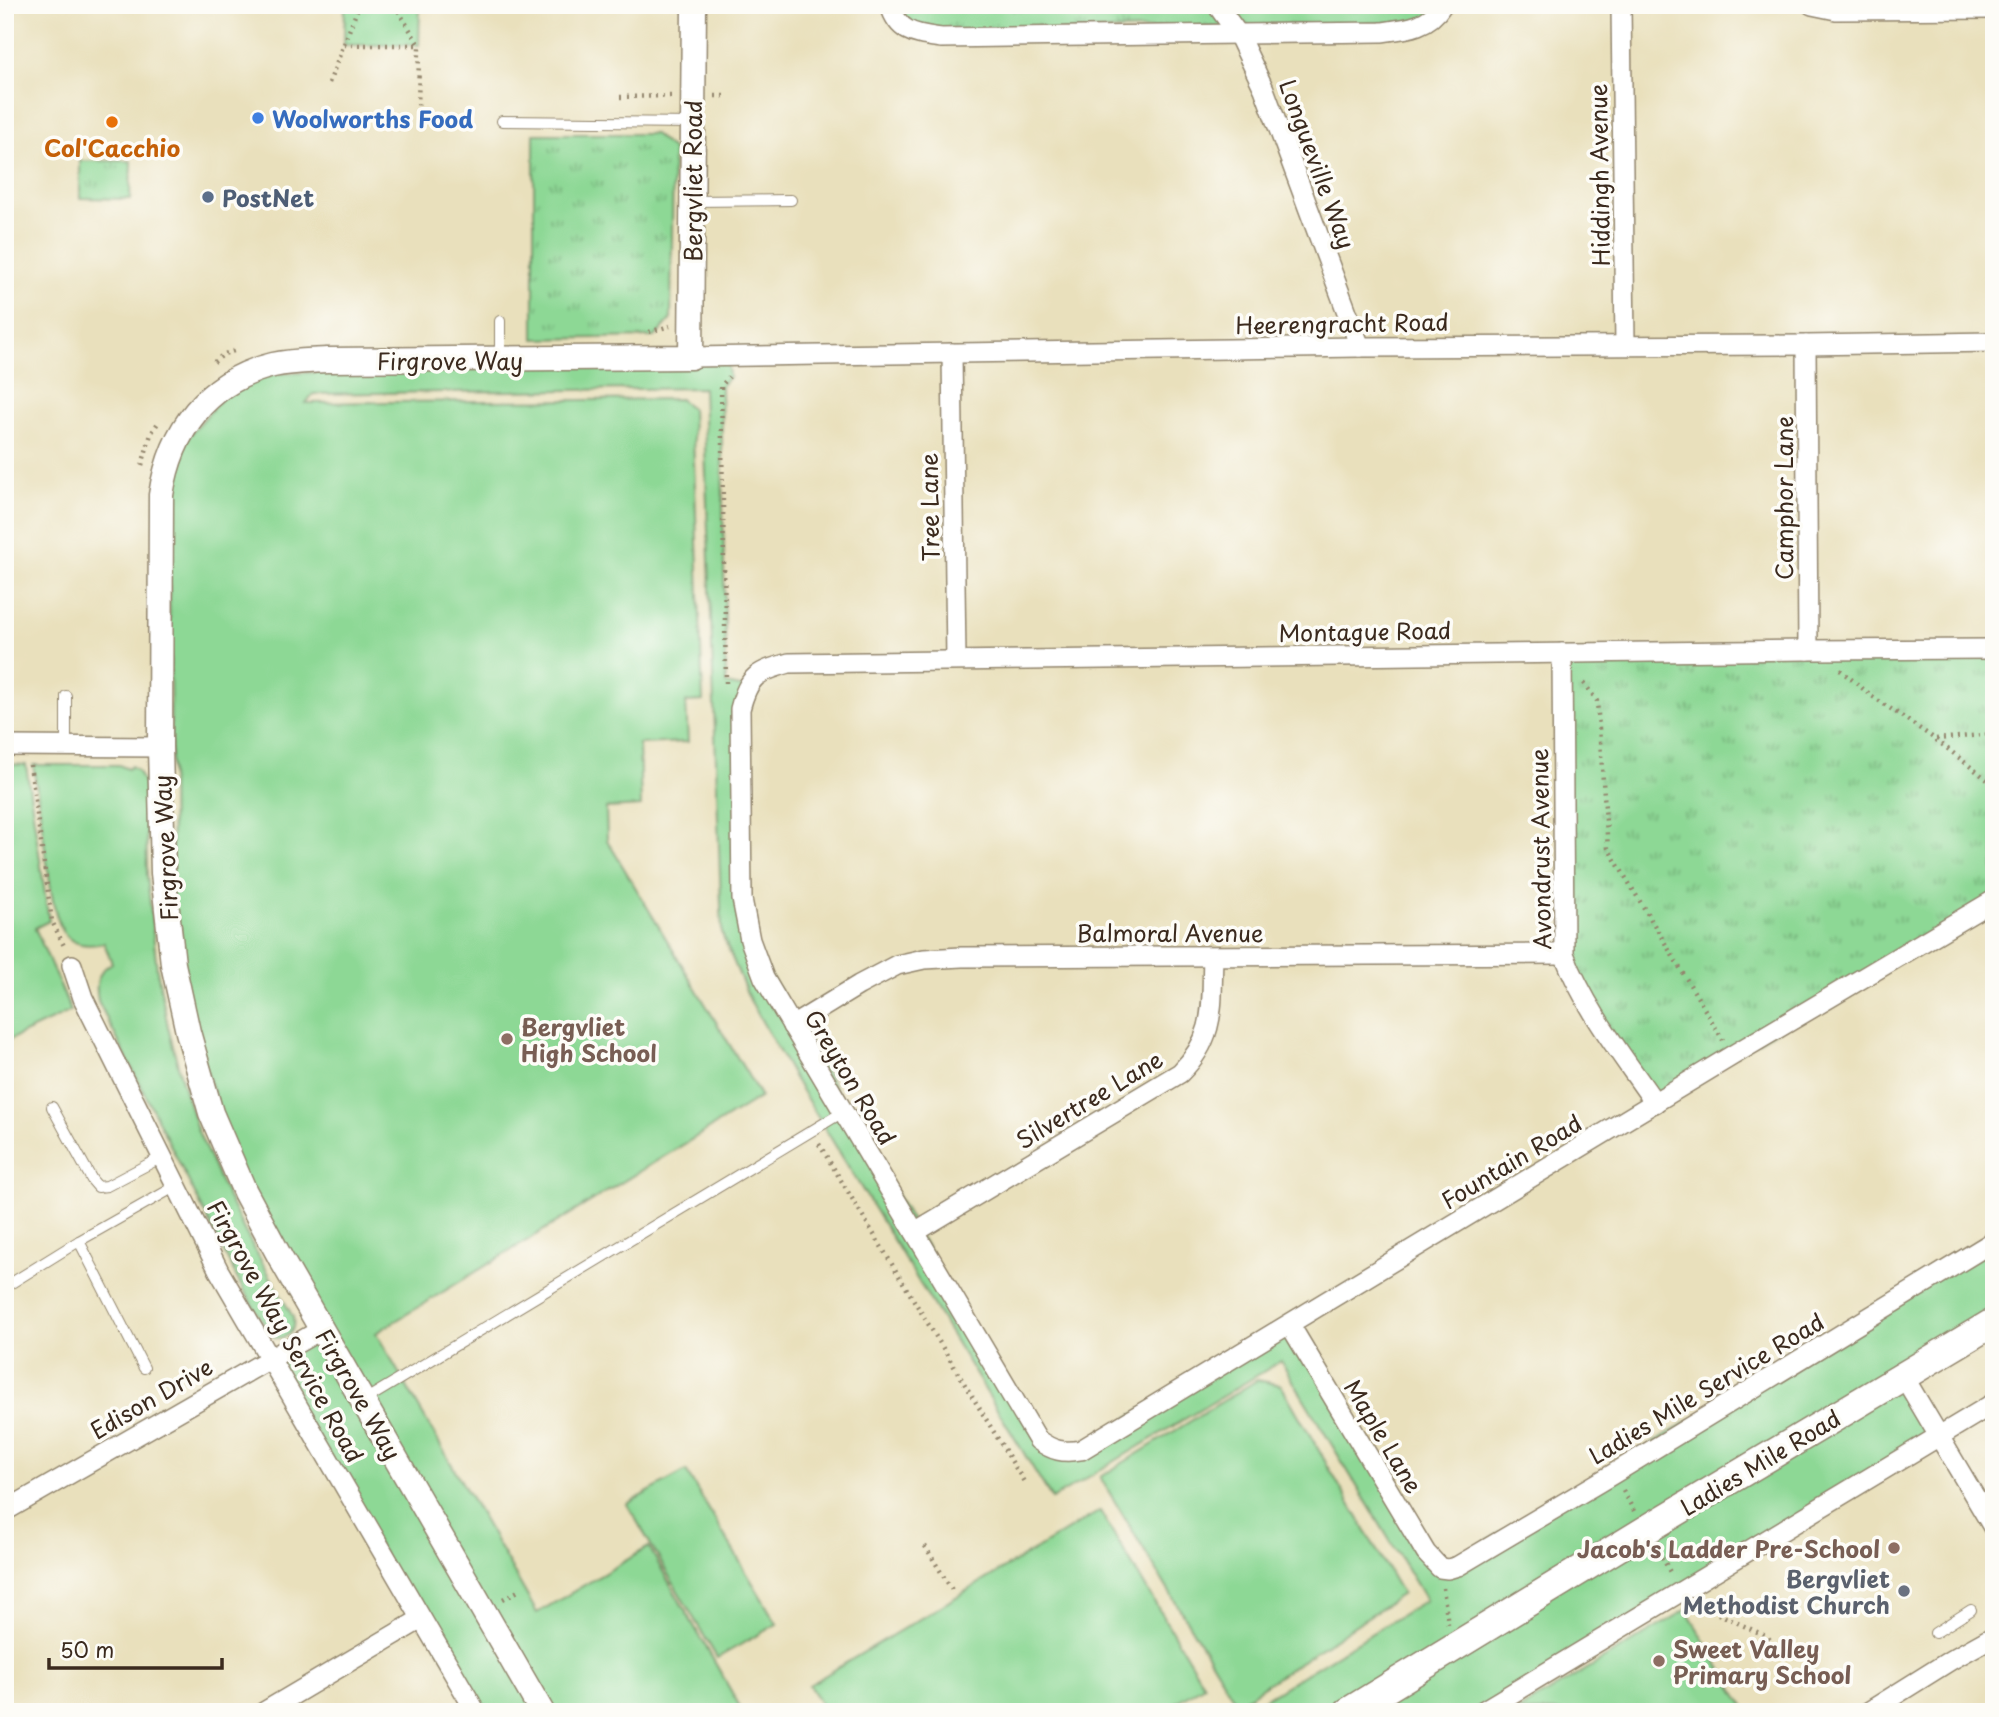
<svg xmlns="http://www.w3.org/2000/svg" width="1999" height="1717" viewBox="0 0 1999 1717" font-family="'Playpen Sans',sans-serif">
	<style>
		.green { fill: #8dd895; stroke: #64815a; stroke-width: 2 }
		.park { fill: url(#park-tufts); stroke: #64815a; stroke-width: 2 }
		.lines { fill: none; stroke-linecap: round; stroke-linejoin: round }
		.service-casing { stroke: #92856d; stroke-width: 12 }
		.minor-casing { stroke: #92856d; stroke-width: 22 }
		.tertiary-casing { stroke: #92856d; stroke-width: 27 }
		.secondary-casing { stroke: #92856d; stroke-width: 31 }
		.path { stroke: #92856d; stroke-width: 4.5; stroke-dasharray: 2 5; stroke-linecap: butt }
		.service { stroke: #fff; stroke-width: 10 }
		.minor { stroke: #fff; stroke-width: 19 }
		.tertiary { stroke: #fff; stroke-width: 24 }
		.secondary { stroke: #fff; stroke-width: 28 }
		.shop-dot { fill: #3f7fe0; stroke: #fdfcf7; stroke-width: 2.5 }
		.food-dot { fill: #e8710a; stroke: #fdfcf7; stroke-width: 2.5 }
		.service-dot { fill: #5c6f8a; stroke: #fdfcf7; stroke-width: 2.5 }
		.education-dot { fill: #8d6e63; stroke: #fdfcf7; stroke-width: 2.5 }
		.worship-dot { fill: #6b7280; stroke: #fdfcf7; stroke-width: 2.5 }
		.labels { text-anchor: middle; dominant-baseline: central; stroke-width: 7; stroke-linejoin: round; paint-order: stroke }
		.shop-label { font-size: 23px; font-weight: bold; fill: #366cbe; stroke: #fdfcf7; text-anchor: start }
		.food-label { font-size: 23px; font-weight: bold; fill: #c56008; stroke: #fdfcf7 }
		.street-label { font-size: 23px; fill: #3b2a1e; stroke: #fdfcf7 }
		.service-label { font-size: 23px; font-weight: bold; fill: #4e5e75; stroke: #fdfcf7; text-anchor: start }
		.education-label { font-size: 23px; font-weight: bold; fill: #785e54; stroke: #fdfcf7; text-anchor: start }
		.worship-label { font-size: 23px; font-weight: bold; fill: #5b616d; stroke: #fdfcf7; text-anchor: end }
	</style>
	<defs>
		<pattern id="park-tufts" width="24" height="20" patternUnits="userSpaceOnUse" patternTransform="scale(1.75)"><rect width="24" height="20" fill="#8dd895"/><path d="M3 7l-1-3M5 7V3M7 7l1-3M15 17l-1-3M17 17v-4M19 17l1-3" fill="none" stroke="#74af79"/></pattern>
	</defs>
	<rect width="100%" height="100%" fill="#fdfcf7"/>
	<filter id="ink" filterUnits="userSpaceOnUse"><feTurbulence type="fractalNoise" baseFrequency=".0143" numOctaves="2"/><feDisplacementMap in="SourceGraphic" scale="14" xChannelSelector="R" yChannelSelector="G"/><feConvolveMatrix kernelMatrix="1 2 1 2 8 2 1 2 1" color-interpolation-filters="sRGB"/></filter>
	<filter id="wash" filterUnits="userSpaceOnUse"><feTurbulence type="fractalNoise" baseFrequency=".00686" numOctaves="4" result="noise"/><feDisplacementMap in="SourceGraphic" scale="28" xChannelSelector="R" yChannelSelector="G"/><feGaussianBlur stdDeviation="1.57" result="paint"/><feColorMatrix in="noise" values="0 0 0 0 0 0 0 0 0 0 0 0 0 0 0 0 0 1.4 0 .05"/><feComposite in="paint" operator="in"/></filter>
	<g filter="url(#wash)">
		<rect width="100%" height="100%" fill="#e9e0bc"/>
		<!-- green -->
		<g class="green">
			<path d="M345,5H420L419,45H344Z"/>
			<path d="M1621,5H1812L1814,6L1621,7Z"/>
			<path d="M727,357L729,377L721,386L726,684L745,688L750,940L1038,1440L1066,1453L1290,1325L1440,1568L1994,1241V1322L1904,1377L1939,1437L1481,1712H1243L1426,1600L1281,1361L1052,1499L794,1078L750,1000L722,934L703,388L313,394L306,403L680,399L692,409L703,701L686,702L688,742L639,744L641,806L606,808L607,840L761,1097L376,1333L537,1613L649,1547L743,1712H476L269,1359L321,1329L245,1192L173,964L168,460L242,375Z"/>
			<path d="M5,764L26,765L49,921L35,928L71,1011L5,1042Z"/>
			<path d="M33,765H119L128,769L131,766L137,770L144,784L146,802L147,875L157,970L168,1027L182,1081L197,1129L219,1179L245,1232L293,1317C295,1331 290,1338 276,1338L270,1334L239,1282L98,1001C95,985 96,972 112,963L104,943C90,946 74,947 65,934C52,916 50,878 46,856C42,825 38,795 33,765Z"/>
			<path d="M1257,1380L1281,1385L1402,1594L1237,1704L1100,1477Z"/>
			<path d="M686,1471L777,1624L717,1658L627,1504Z"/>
			<path d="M1100,1511L1204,1685L1160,1712H825L809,1685Z"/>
			<path d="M1686,1610L1748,1712H1515Z"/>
		</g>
		<!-- park -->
		<g class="park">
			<path d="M890,5H1442L1426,22L919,35Z"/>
			<path d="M534,134H654L673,150L671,319L655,337L534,339Z"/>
			<path d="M80,161H131L130,199L80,198Z"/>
			<path d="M1994,649V901L1655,1103L1574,980L1562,653Z"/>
		</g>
	</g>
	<g filter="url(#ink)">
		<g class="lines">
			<defs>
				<g id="service">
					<path d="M502,121L693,123"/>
					<path d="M693,201L791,200"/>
					<path d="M500,359V321"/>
					<path d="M66,746V696"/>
					<path d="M52,1107L92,1180L98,1187L107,1186L162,1157"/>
					<path d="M79,1241L144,1368"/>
					<path d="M5,1287L79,1241L178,1185"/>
					<path d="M363,1401L843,1112"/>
					<path d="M1935,1633L1971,1610"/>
				</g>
				<g id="minor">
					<path d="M890,5C898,33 915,34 941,38L1381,32C1405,29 1428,28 1442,5"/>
					<path d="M1217,5L1238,34L1264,89L1360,347"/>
					<path d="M1621,5L1625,345"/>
					<path d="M1812,5L1836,10L1994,9"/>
					<path d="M1806,345L1808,650"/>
					<path d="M952,353L956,660"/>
					<path d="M691,357L1360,347L1806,345L1994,342"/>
					<path d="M1994,649L1808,650L789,663C757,672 749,675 740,709L742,899L750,940L764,978L1038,1440C1053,1451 1063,1453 1081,1450L1733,1055L1994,900"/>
					<path d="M1562,653L1564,954C1585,1009 1622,1055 1655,1103"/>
					<path d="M5,746L160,747"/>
					<path d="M72,965L83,998L219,1271L476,1712"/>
					<path d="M792,1026L859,985L897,965L924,959L962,957L1564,954"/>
					<path d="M915,1232L1180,1073C1217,1036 1211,1005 1213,957"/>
					<path d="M1290,1325L1426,1553L1440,1568L1448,1569L1458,1566L1613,1474L1994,1241"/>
					<path d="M1904,1377L1994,1529"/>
					<path d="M5,1511L322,1329"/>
					<path d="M264,1712L421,1619"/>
					<path d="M1481,1712L1994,1403"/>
					<path d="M1868,1712L1951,1660L1994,1636"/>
				</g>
				<path id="tertiary" d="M542,1712L281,1259L245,1192L211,1113L188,1032L173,964L163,873L160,747L161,495C171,430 207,381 273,365C291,361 309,361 327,360L691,357L694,5"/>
				<path id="secondary" d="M1348,1712L1646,1530L1994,1322"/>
			</defs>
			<!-- service casing -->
			<use href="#service" class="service-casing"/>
			<!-- minor casing -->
			<use href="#minor" class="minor-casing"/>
			<!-- tertiary casing -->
			<use href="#tertiary" class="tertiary-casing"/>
			<!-- secondary casing -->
			<use href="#secondary" class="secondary-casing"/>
			<!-- path -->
			<g class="path">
				<path d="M395,5L419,45L418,120"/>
				<path d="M344,45H418"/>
				<path d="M329,83L359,5"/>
				<path d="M715,96H725"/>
				<path d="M620,97L671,96"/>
				<path d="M649,332L670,326"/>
				<path d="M214,362L224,354L237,350"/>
				<path d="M142,465L151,434L159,421"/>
				<path d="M1840,670L1872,696L1935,739L1994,785"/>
				<path d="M726,683L721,386L729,377"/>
				<path d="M1584,683L1597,701L1608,848L1723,1040"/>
				<path d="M1936,739L1994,734"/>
				<path d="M30,765L52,921L65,948"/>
				<path d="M819,1144L1026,1485"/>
				<path d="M1623,1491L1634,1511"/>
				<path d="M925,1546L952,1590"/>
				<path d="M1659,1551L1671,1574"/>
				<path d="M1443,1588L1448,1624"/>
				<path d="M503,1599L518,1591"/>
				<path d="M1699,1605L1768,1637L1776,1649"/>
			</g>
			<!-- service -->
			<use href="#service" class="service"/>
			<!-- minor -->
			<use href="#minor" class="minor"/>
			<!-- tertiary -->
			<use href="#tertiary" class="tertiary"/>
			<!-- secondary -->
			<use href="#secondary" class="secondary"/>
		</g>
	</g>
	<!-- markers -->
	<circle class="shop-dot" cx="258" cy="118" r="7"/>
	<circle class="food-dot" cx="112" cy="122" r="7"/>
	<circle class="service-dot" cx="208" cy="197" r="7"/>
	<g class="education-dot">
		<circle cx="507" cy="1039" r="7"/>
		<circle cx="1894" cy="1548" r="7"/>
		<circle cx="1659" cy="1661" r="7"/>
	</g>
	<circle class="worship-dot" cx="1904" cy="1591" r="7"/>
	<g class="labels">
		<!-- shop labels -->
		<g class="shop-label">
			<text x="272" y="118">Woolworths Food</text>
		</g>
		<!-- food labels -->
		<g class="food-label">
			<text x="112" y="147">Col'Cacchio</text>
		</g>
		<!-- street labels -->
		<g class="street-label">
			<text transform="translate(1318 164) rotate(70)">Longueville Way</text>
			<text transform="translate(1599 175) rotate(-91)">Hiddingh Avenue</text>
			<text transform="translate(692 181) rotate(-90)">Bergvliet Road</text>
			<text transform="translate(1342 323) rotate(-1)">Heerengracht Road</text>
			<text x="450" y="360">Firgrove Way</text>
			<text transform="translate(1783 498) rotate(-90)">Camphor Lane</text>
			<text transform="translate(929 507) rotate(-91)">Tree Lane</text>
			<text transform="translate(1365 631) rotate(-1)">Montague Road</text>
			<text transform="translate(165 848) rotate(-93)">Firgrove Way</text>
			<text transform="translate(1540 849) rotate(-91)">Avondrust Avenue</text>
			<text x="1170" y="932">Balmoral Avenue</text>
			<text transform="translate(851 1077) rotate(59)">Greyton Road</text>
			<text transform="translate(1089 1099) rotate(-31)">Silvertree Lane</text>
			<text transform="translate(1511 1161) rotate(-31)">Fountain Road</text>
			<text transform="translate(286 1331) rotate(61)">Firgrove Way Service Road</text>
			<text transform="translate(1706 1388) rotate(-31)">Ladies Mile Service Road</text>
			<text transform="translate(359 1394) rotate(60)">Firgrove Way</text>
			<text transform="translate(151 1398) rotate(-30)">Edison Drive</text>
			<text transform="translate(1384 1436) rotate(59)">Maple Lane</text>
			<text transform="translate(1760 1462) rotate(-31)">Ladies Mile Road</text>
		</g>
		<!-- service labels -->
		<g class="service-label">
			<text x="222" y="197">PostNet</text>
		</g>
		<!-- education labels -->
		<g class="education-label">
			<text x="521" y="1026">Bergvliet<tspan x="521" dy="26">High School</tspan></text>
			<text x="1880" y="1548" text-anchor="end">Jacob's Ladder Pre-School</text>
			<text x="1673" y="1648">Sweet Valley<tspan x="1673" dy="26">Primary School</tspan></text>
		</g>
		<!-- worship labels -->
		<g class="worship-label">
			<text x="1890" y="1578">Bergvliet<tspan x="1890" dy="26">Methodist Church</tspan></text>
		</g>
	</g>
	<!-- margin -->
	<rect width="1999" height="1717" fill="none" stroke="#fdfcf7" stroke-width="28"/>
	<!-- scale -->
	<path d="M49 1658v10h173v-10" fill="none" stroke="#3b2a1e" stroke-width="3.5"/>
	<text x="60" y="1658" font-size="21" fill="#3b2a1e" stroke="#fdfcf7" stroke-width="5" paint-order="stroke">50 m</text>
</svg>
